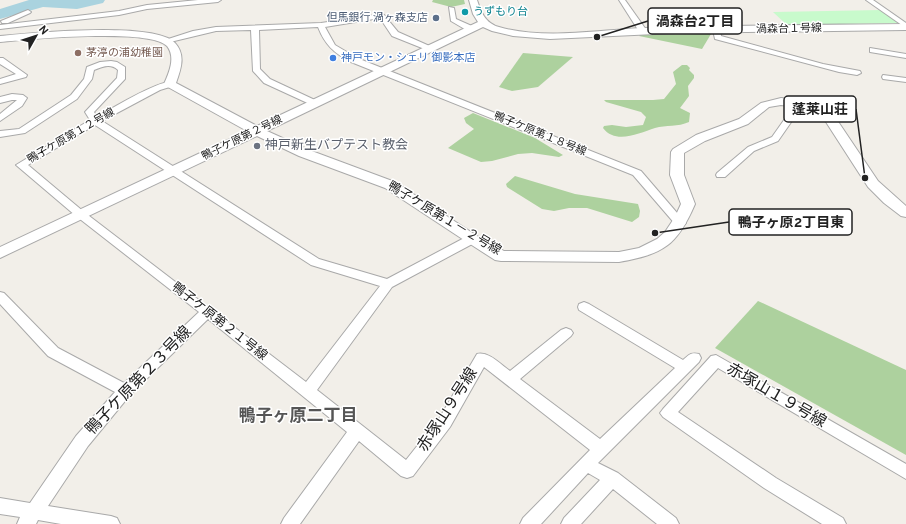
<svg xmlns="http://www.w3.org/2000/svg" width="906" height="524" viewBox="0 0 906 524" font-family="Overpass,'Noto Sans JP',sans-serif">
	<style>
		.forest { fill: #add19e }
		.park { fill: #c8facc }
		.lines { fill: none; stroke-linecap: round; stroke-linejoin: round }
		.river { fill: #aad3df; fill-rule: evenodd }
		.minor-casing { stroke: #a9a9a9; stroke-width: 2 }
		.tertiary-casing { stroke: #a9a9a9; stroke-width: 2 }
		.minor { fill: #fff; fill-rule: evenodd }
		.tertiary { fill: #fff; fill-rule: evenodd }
		.culture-dot { fill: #0f9aa8; stroke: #fff; stroke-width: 1.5 }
		.service-dot { fill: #5c6f8a; stroke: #fff; stroke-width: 1.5 }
		.education-dot { fill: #8d6e63; stroke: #fff; stroke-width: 1.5 }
		.shop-dot { fill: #3f7fe0; stroke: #fff; stroke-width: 1.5 }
		.worship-dot { fill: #6b7280; stroke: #fff; stroke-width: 1.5 }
		.labels { text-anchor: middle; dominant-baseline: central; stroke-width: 3; stroke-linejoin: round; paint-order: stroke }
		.far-culture-label { font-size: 11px; fill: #0d838f; stroke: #fff; text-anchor: start }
		.far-service-label { font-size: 11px; fill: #4e5e75; stroke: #fff; text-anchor: end }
		.far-street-label { font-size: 11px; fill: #222; stroke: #fff }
		.far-education-label { font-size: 11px; fill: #785e54; stroke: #fff; text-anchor: start }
		.far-shop-label { font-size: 11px; fill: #366cbe; stroke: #fff; text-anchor: start }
		.worship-label { font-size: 13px; fill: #5b616d; stroke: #fff; text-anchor: start }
		.street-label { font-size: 13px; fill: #222; stroke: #fff }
		.near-street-label { font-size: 16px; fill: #222; stroke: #fff }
		.near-neighbourhood-label { font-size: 17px; font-weight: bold; fill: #555; stroke: #fff }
		.leader { fill: none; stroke: #222; stroke-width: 1.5 }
		.callout-dot { fill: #222; stroke: #fff; stroke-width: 1.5 }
		.callout { fill: #fff; stroke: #222; stroke-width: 1.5 }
		.callout-label { font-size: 14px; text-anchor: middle; font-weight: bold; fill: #222 }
	</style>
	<rect width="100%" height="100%" fill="#f2efe9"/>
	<!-- forest -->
	<g class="forest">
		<path d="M433,0H464L465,4L451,7L432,2Z"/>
		<path d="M711,34L702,49L639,36L640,35Z"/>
		<path d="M523,53L573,57L538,87L512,91L499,87Z"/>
		<path d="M682,65H687L690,68L689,70L694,75V78L688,86L689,96L680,108L690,113L689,122C678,127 666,125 655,128C639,133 616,145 603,128L604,126L612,125L626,127L643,125L646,117L641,112L606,102L604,100H653L664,99L676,84L673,72Z"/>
		<path d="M473,113L535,138L563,155L559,157L532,153L518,154L492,161L481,162L448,148L474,129L466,123L464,118Z"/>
		<path d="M515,176L575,194L638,204L640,211L639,217L632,222L587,208H569L554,211L542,209L507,187L506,184Z"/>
		<path d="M758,301L906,370V455L715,348Z"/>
	</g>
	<!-- park -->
	<path class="park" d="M881,10L899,23L787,25L773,12Z"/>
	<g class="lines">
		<!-- river -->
		<path class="river" d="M29,0H105L103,3L77,9L43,7L0,19V9Z"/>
		<defs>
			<g id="minor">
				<path d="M198,0H221L218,2L147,9L119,15L0,29V25L119,11L147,5Z"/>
				<path d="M619,0H625L647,31L646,33H640Z"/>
				<path d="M866,0H873L906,23V28Z"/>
				<path d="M449,7L454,8L456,19L474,27V31H468L451,21Z"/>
				<path d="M28,10L31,12L30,13L8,23H2L1,21Z"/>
				<path d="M382,14L384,15L398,32L434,48L433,50H427L392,36L380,18L325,27L335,45L357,58L641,171L684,221L686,223L684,225H676L633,175L351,62C334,53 325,45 318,27L259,30L260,69L270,79L317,101L318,103L314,106L264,83L253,71L251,30L216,31L166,43L162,41L193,31L216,27L321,23Z"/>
				<path d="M714,28H720L721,36L823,64L860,71L861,73L857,75L839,72L715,39L713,30Z"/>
				<path d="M870,48L906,54V58L870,52Z"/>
				<path d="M0,58H3L27,75L26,77L0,84V79L16,74L0,64Z"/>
				<path d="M111,61L117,62L125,67V79L94,112L97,117C111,109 160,79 173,82L174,84L173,86L160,90L102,121L319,259L387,279L468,236H476L478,239L476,242L392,287L317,390L406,460L440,417L477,354C489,351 501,365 510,371L561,330L566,328L571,330L573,333L571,336L520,379L600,439L675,368L579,310L578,307L579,304L584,302L589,304L683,360C689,355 691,352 699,354L701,358L699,362L598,463L618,473L676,518L679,524H657L613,489L581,524H561L564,518L600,480L588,473L541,524H520L523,518L590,450L484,367L450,427L413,476L407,478L401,476L359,441L300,524H281L284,518L347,432L208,319L130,395L88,446L48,506L111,516L117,518L120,524H61L38,520L36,524H17L20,517L0,514V498L30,503L76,436L115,392L48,356L0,304V292L4,293L58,348L124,383L199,312L76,216L16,165L90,120L85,112L117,78L118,70C110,63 103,67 94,70L92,79L77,99L25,133L0,137V131L19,129L71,95L84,79L87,67L100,62ZM95,125L311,265L380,286L306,382L84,212L28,165Z"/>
				<path d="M883,75L906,78V82L883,79L882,77Z"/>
				<path d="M12,94L23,95L27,98L22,106L0,121V114L17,100H12L0,103V97Z"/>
				<path d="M799,102L803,105L778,141L754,151L725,177H717L716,175L717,173L748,147L772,137L796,103Z"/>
				<path d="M716,355L906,464V479L718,368L678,412L776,478L843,518L846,524H822L764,488L663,417L660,413L663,409L711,356Z"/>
			</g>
			<path id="tertiary" d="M469,0H477C481,12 485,23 499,27C545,40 596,30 643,28C731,25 818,25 906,24V30L676,33L550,39L513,36L492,31L483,27L267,131L309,150L395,182L477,236L504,251L619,252L639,248L657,239L665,232L675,217L681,204L670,175L671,152L673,149L696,135L739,119L761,103L781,98L800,100L822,108L835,117L878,181L906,206V217L901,216L884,203L868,187L826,122L813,113L797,107L781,105L769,107L748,124L705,141L684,153V175L695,204C677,246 663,254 619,262L501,261L495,260L467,242L385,188L299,156L257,136L0,258V247L247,131L166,86L164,84C169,73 176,57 167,46C150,28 28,39 0,42V36C31,33 155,21 175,43C186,55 181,69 176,83L257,126L478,22L473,14Z"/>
		</defs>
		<!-- minor casing -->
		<use href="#minor" class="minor-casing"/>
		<!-- tertiary casing -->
		<use href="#tertiary" class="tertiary-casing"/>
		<!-- minor -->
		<use href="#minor" class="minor"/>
		<!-- tertiary -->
		<use href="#tertiary" class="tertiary"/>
	</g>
	<!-- markers -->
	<circle class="culture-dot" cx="465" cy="12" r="4"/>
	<circle class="service-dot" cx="436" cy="18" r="4"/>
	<circle class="education-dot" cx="78" cy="53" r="4"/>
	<circle class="shop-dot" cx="333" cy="58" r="4"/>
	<circle class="worship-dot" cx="257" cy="146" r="4"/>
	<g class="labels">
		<!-- far-culture labels -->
		<g class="far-culture-label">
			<text x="473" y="12">うずもり台</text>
		</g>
		<!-- far-service labels -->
		<g class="far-service-label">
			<text x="428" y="18">但馬銀行 渦ヶ森支店</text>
		</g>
		<!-- far-street labels -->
		<g class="far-street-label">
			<text transform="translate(789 29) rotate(-1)">渦森台１号線</text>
			<text transform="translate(540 134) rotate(22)">鴨子ケ原第１８号線</text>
			<text transform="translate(71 136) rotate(-30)">鴨子ケ原第１２号線</text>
			<text transform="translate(242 138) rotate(-26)">鴨子ケ原第２号線</text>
		</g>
		<!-- far-education labels -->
		<g class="far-education-label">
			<text x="86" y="53">茅渟の浦幼稚園</text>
		</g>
		<!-- far-shop labels -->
		<g class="far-shop-label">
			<text x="341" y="58">神戸モン・シェリ 御影本店</text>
		</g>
		<!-- worship labels -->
		<g class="worship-label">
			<text x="265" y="146">神戸新生バプテスト教会</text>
		</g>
		<!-- street labels -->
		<g class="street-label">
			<text transform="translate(444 219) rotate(31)">鴨子ケ原第１－２号線</text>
			<text transform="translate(219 322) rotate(38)">鴨子ケ原第２１号線</text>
		</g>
		<!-- near-street labels -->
		<g class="near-street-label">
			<text transform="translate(139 381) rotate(-46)">鴨子ケ原第２３号線</text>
			<text transform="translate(776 396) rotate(30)">赤塚山１９号線</text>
			<text transform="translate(448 410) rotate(-57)">赤塚山９号線</text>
		</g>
		<!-- near-neighbourhood labels -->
		<g class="near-neighbourhood-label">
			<text x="298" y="417">鴨子ヶ原二丁目</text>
		</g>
	</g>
	<!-- callouts -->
	<path class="leader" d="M597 37L648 21M865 178L856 109M655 233L729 222"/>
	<g class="callout-dot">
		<circle cx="597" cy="37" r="4"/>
		<circle cx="865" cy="178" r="4"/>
		<circle cx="655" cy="233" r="4"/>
	</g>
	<g class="callout">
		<rect x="648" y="8" width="94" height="26" rx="4"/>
		<rect x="784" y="96" width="72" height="26" rx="4"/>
		<rect x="729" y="209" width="123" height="26" rx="4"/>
	</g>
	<g class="callout-label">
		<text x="695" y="26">渦森台2丁目</text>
		<text x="820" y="114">蓬莱山荘</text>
		<text x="791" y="227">鴨子ヶ原2丁目東</text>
	</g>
	<!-- north arrow -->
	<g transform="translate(36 36) rotate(51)" stroke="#ffffff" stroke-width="3" paint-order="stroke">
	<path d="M0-3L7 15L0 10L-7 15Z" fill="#222222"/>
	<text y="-6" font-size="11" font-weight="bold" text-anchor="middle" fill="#222222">N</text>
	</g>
</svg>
